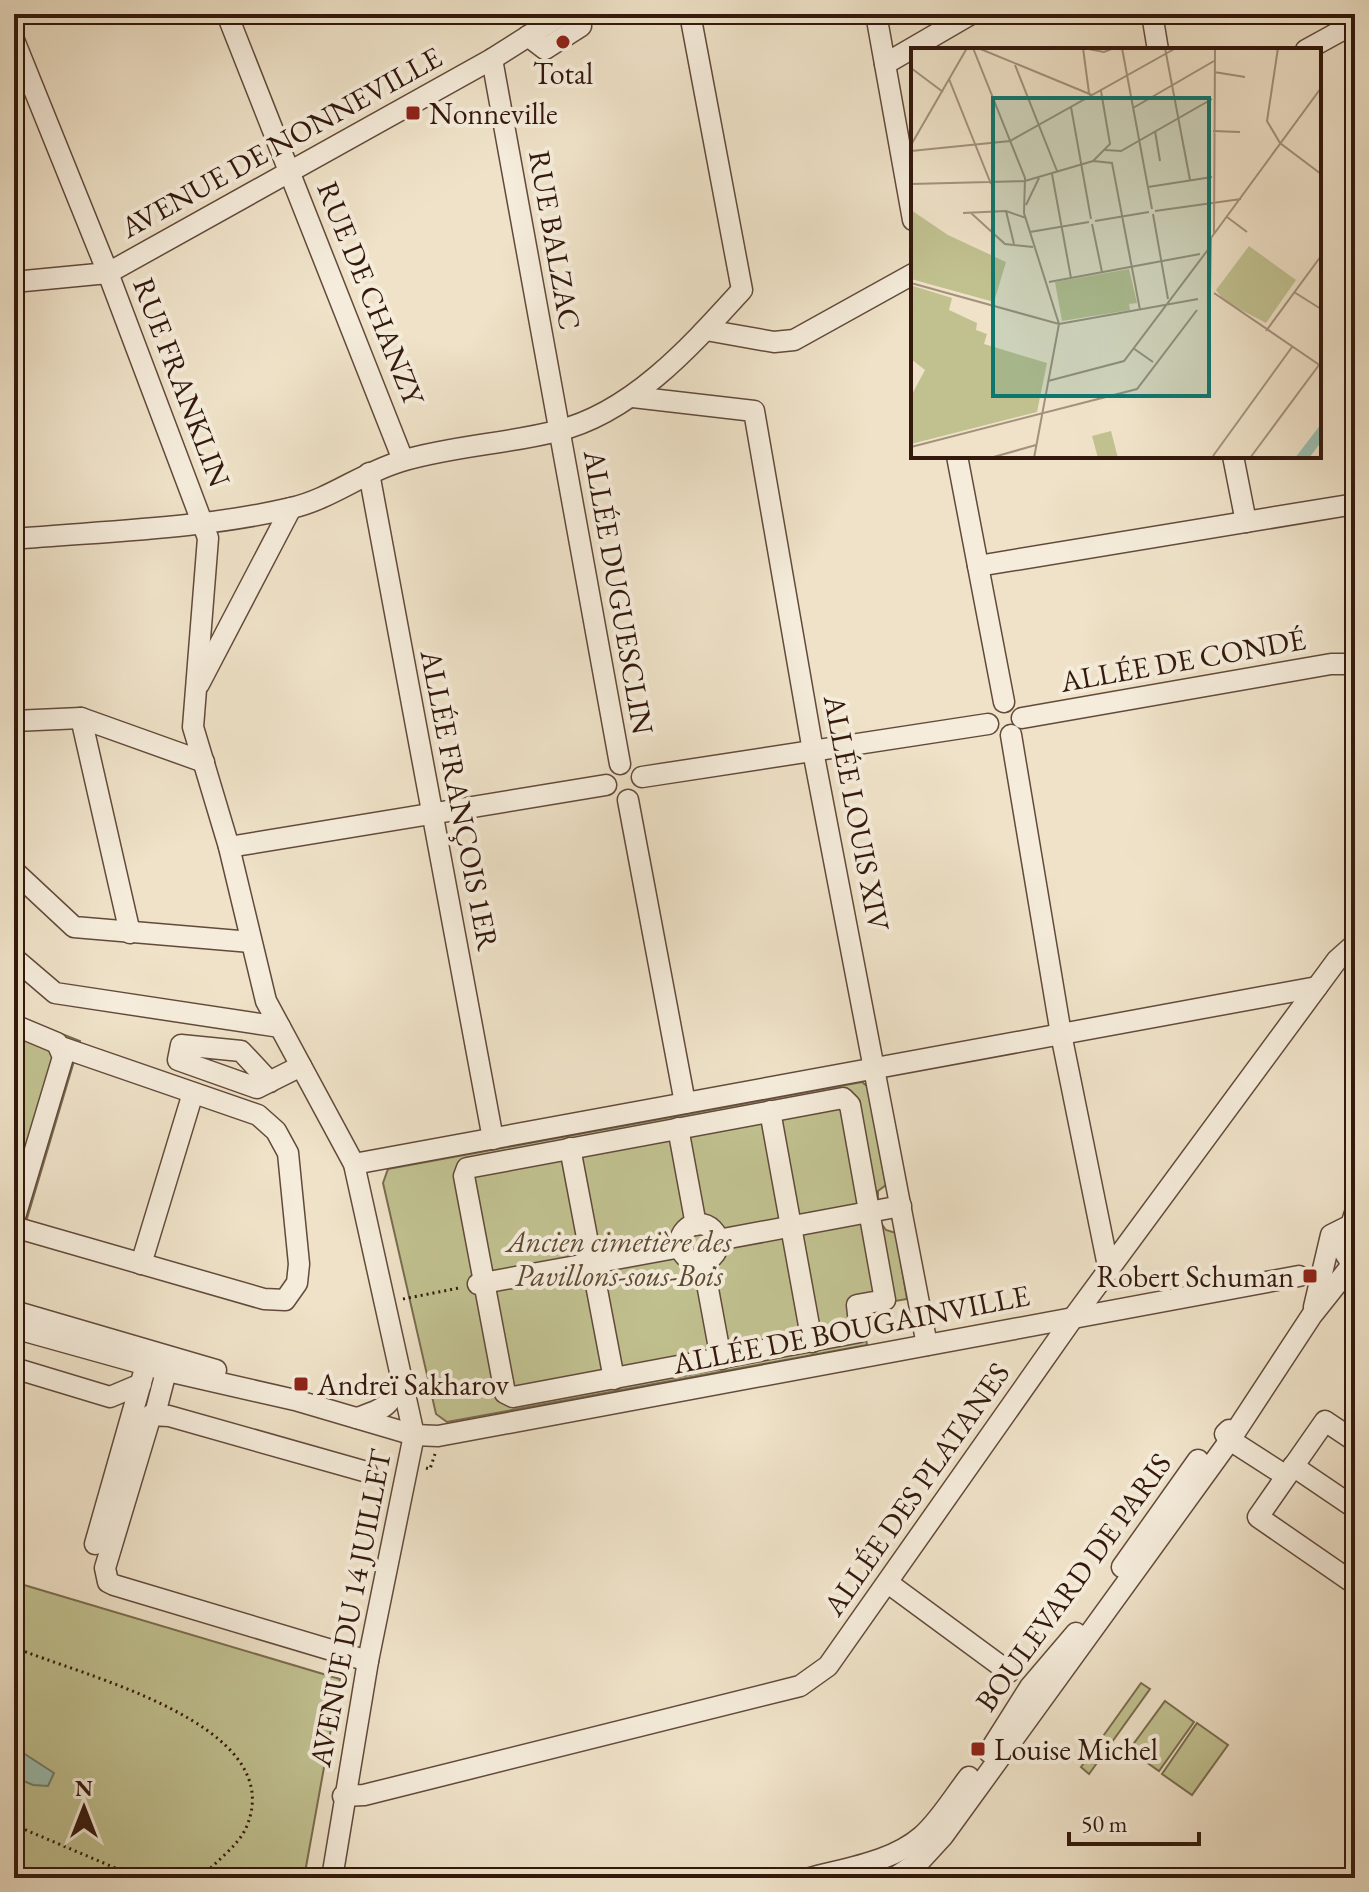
<svg xmlns="http://www.w3.org/2000/svg" width="1369" height="1892" viewBox="0 0 1369 1892" font-family="'EB Garamond',serif">
	<style>
		.green { fill: #c1c190; stroke: #7a6c4e; stroke-width: 2 }
		.water { fill: #9abfb1; stroke: #717c6f; stroke-width: 2 }
		.lines { fill: none; stroke-linecap: round; stroke-linejoin: round }
		.minor-casing { stroke: #624a3b; stroke-width: 23 }
		.path { stroke: #33180c; stroke-width: 3; stroke-dasharray: 2 4; stroke-linecap: butt }
		.minor { stroke: #f5ecdb; stroke-width: 20 }
		.poi-dot { fill: #8f2418; stroke: #f5ecdb; stroke-width: 3 }
		.labels { text-anchor: middle; dominant-baseline: central; stroke-width: 8; stroke-linejoin: round; paint-order: stroke }
		.poi-label { font-size: 30px; fill: #33180c; stroke: #f5ecdb; text-anchor: start }
		.street-label { font-size: 30px; fill: #33180c; stroke: #f5ecdb }
		.park-label { font-size: 30px; font-style: italic; fill: #5e4b34; stroke: #f5ecdb }
		.inset-road { fill: none; stroke: #a4917d; stroke-width: 2 }
		.view { fill: #0f766e; fill-opacity: 0.15; stroke: #0f766e; stroke-width: 4 }
		.inset-edge { fill: none; stroke: #33180c; stroke-width: 4 }
	</style>
	<rect width="100%" height="100%" fill="#efe2c8"/>
	<filter id="stains"><feTurbulence type="fractalNoise" baseFrequency=".0025" numOctaves="4"/><feColorMatrix values="0 0 0 0 .2 0 0 0 0 .09 0 0 0 0 .02 0 0 0 .5 -.17"/></filter>
	<radialGradient id="worn" r=".72"><stop offset=".6" stop-color="#630" stop-opacity="0"/><stop offset="1" stop-color="#630" stop-opacity=".3"/></radialGradient>
	<!-- green -->
	<g class="green">
		<path d="M14,1015L80,1041L14,1262Z"/>
		<path d="M862,1082L868,1087L886,1185L878,1191V1219L886,1230L896,1233L907,1299L861,1307L867,1345L447,1422L436,1414L383,1183L388,1169Z"/>
		<path d="M14,1582L340,1679L304,1878H14Z"/>
		<path d="M1141,1683L1150,1689L1089,1774L1081,1767Z"/>
		<path d="M1165,1701L1194,1722L1159,1771L1129,1750Z"/>
		<path d="M1197,1723L1228,1745L1192,1795L1162,1774Z"/>
	</g>
	<!-- water -->
	<path class="water" d="M14,1747L54,1773L48,1786L33,1785L14,1777Z"/>
	<g class="lines">
		<defs>
			<g id="minor">
				<path d="M227,14L403,460"/>
				<path d="M876,14L913,220"/>
				<path d="M1152,14L1158,50"/>
				<path d="M528,36L545,49L581,26L577,14"/>
				<path d="M14,40L108,273L208,538L193,727L229,847L266,1001L354,1164L414,1435L368,1661L332,1878"/>
				<path d="M1306,50L1355,23"/>
				<path d="M492,59L620,764"/>
				<path d="M885,64L971,14"/>
				<path d="M14,282L108,273L492,59L563,14"/>
				<path d="M706,330L774,342L794,340L913,274"/>
				<path d="M633,397L754,411L813,751L927,1345"/>
				<path d="M957,456L1004,702"/>
				<path d="M1233,456L1246,522"/>
				<path d="M369,473L493,1139"/>
				<path d="M14,539C106,531 201,529 291,508C331,499 363,472 402,461C452,446 506,444 557,431C632,413 692,345 742,290L690,14"/>
				<path d="M978,566L1355,504"/>
				<path d="M199,684L291,508"/>
				<path d="M81,718L130,933"/>
				<path d="M1022,718L1331,664H1355"/>
				<path d="M14,721L81,718L204,762"/>
				<path d="M1011,735L1061,1034L1109,1271"/>
				<path d="M642,777L988,724"/>
				<path d="M628,800L685,1103"/>
				<path d="M229,847L606,785"/>
				<path d="M14,871L74,927L251,942"/>
				<path d="M14,958L55,993L280,1027"/>
				<path d="M14,1025L57,1043L63,1057L14,1220"/>
				<path d="M270,1082L241,1051L181,1045L178,1060L257,1088L301,1066"/>
				<path d="M843,1098L850,1105L885,1300L857,1305L860,1332L513,1397L505,1393L464,1176L467,1168Z"/>
				<path d="M770,1111L812,1342"/>
				<path d="M678,1128L696,1225"/>
				<path d="M570,1148L614,1379"/>
				<path d="M354,1164L1317,987"/>
				<path d="M1355,1222L1346,1232L1343,1250L1355,1269"/>
				<circle cx="699" cy="1243" r="19"/>
				<path d="M14,1227L264,1299L285,1300L297,1283L299,1264L288,1153L276,1131L258,1115L61,1047"/>
				<path d="M718,1240L901,1206"/>
				<path d="M703,1262L721,1359"/>
				<path d="M141,1264L193,1093"/>
				<path d="M478,1284L681,1247"/>
				<path d="M1314,1307L1331,1235L1351,1225L1355,1213"/>
				<path d="M14,1311L216,1370"/>
				<path d="M14,1328L172,1372L295,1400L414,1435L438,1436L1299,1276"/>
				<path d="M14,1368L110,1397L141,1384"/>
				<path d="M155,1414L169,1360"/>
				<path d="M357,1418C384,1409 393,1406 399,1377"/>
				<path d="M1229,1430L1225,1434L1230,1440L1286,1476"/>
				<path d="M1355,1441L1325,1421L1258,1517L1355,1584"/>
				<path d="M1293,1466L1355,1508"/>
				<path d="M367,1472L169,1416L151,1415L105,1568L108,1582L114,1585L368,1661"/>
				<path d="M95,1544L146,1365"/>
				<path d="M1122,1567L1198,1460"/>
				<path d="M888,1583L1009,1672"/>
				<path d="M989,1752L1030,1687L1076,1633"/>
				<path d="M343,1796L364,1795L800,1686L828,1666L1073,1318L1337,960L1355,944"/>
				<path d="M810,1878C847,1868 892,1862 922,1836C940,1820 954,1796 969,1777"/>
				<path d="M894,1878L921,1860L943,1836L1230,1440L1312,1315L1351,1266"/>
			</g>
		</defs>
		<!-- minor casing -->
		<use href="#minor" class="minor-casing"/>
		<!-- path -->
		<g class="path">
			<path d="M403,1299L459,1288"/>
			<path d="M426,1468L430,1469L435,1454"/>
			<path d="M14,1647C77,1675 292,1723 246,1828C238,1846 214,1863 201,1878"/>
			<path d="M14,1825L139,1878"/>
		</g>
		<!-- minor -->
		<use href="#minor" class="minor"/>
	</g>
	<!-- markers -->
	<g class="poi-dot">
		<circle cx="563" cy="42" r="8"/>
		<rect x="405" y="105" width="16" height="16" rx="4"/>
		<rect x="1302" y="1268" width="16" height="16" rx="4"/>
		<rect x="293" y="1376" width="16" height="16" rx="4"/>
		<rect x="970" y="1741" width="16" height="16" rx="4"/>
	</g>
	<g class="labels">
		<!-- poi labels -->
		<g class="poi-label">
			<text x="563" y="73" text-anchor="middle">Total</text>
			<text x="429" y="113">Nonneville</text>
			<text x="1294" y="1276" text-anchor="end">Robert Schuman</text>
			<text x="317" y="1384">Andreï Sakharov</text>
			<text x="994" y="1749">Louise Michel</text>
		</g>
		<!-- street labels -->
		<g class="street-label">
			<text transform="translate(281 142) rotate(-29)">AVENUE DE NONNEVILLE</text>
			<text transform="translate(555 240) rotate(80)">RUE BALZAC</text>
			<text transform="translate(371 293) rotate(68)">RUE DE CHANZY</text>
			<text transform="translate(182 382) rotate(69)">RUE FRANKLIN</text>
			<text transform="translate(619 592) rotate(80)">ALLÉE DUGUESCLIN</text>
			<text transform="translate(1183 660) rotate(-10)">ALLÉE DE CONDÉ</text>
			<text transform="translate(460 800) rotate(79)">ALLÉE FRANÇOIS 1ER</text>
			<text transform="translate(857 813) rotate(79)">ALLÉE LOUIS XIV</text>
			<text transform="translate(851 1329) rotate(-11)">ALLÉE DE BOUGAINVILLE</text>
			<text transform="translate(916 1489) rotate(-55)">ALLÉE DES PLATANES</text>
			<text transform="translate(1073 1582) rotate(-54)">BOULEVARD DE PARIS</text>
			<text transform="translate(350 1608) rotate(-79)">AVENUE DU 14 JUILLET</text>
		</g>
		<!-- park labels -->
		<g class="park-label">
			<text x="619" y="1241">Ancien cimetière des<tspan x="619" dy="34">Pavillons-sous-Bois</tspan></text>
		</g>
	</g>
	<!-- overview -->
	<g transform="translate(911 48)">
		<rect width="410" height="410" fill="#efe2c8"/>
		<path d="M0,162L37,187L95,214L83,254L0,231ZM338,198L385,232L355,275L313,253L305,242ZM218,221L226,255L218,256L219,262L151,273L144,234ZM2,238L41,250L38,262L66,275L65,282L76,286L73,296L136,315L126,364L0,396V348L14,322L0,311ZM200,383L207,410H187L181,388Z" fill="#c1c190"/>
		<path d="M410,376V394L398,410H384Z" fill="#9abfb1"/>
		<path class="inset-road" d="M62,0L114,130L113,165L148,276L123,410M67,0L181,47M172,0L178,45M172,0L193,4L203,0M211,0L241,161M254,0L279,132M367,0L356,73L369,95L410,126M104,17L146,123M0,20L32,44M303,24L334,29M38,31L80,136M160,59L180,171M222,60L303,13M244,83L249,113M302,83L329,84M0,97L56,0M194,102L210,103L301,51M0,103L99,93L265,0M182,113L201,115L229,262M141,126L160,230M0,136L114,133L182,113L199,96L190,43M237,139L301,129M115,157L128,130M95,163L103,196M244,163L330,151M52,165L95,163L115,170M60,165L94,196L122,199M242,166L257,251M316,169L336,184M184,173L238,164M181,176L191,224M119,184L178,174M303,186L304,0M138,234L289,206M0,235L148,276L287,251M299,242L300,190L410,40M383,244L410,261M303,245L410,318M355,283L410,208M222,300L242,314M137,333L213,313L299,199M0,399L226,341L286,262M302,408L381,299M79,410L125,397M339,410L408,317"/>
		<path class="view" d="M82,50H298V348H82Z"/>
		<rect width="410" height="410" class="inset-edge"/>
	</g>
	<!-- margin -->
	<rect width="1369" height="1892" fill="none" stroke="#efe2c8" stroke-width="48"/>
	<rect x="16" y="16" width="1337" height="1860" fill="none" stroke="#33180c" stroke-width="4"/>
	<rect x="24" y="24" width="1321" height="1844" fill="none" stroke="#33180c" stroke-width="2"/>
	<!-- north arrow -->
	<g transform="translate(84 1808)" stroke="#f5ecdb" stroke-width="6" paint-order="stroke">
	<path d="M0-6L14 30L0 20L-14 30Z" fill="#33180c"/>
	<text y="-12" font-size="22" font-weight="bold" text-anchor="middle" fill="#33180c">N</text>
	</g>
	<!-- scale -->
	<path d="M1069 1832v12h130v-12" fill="none" stroke="#33180c" stroke-width="4"/>
	<text x="1081" y="1832" font-size="24" fill="#33180c" stroke="#f5ecdb" stroke-width="6" paint-order="stroke">50 m</text>
	<rect width="100%" height="100%" filter="url(#stains)"/>
	<rect width="100%" height="100%" fill="url(#worn)"/>
</svg>
